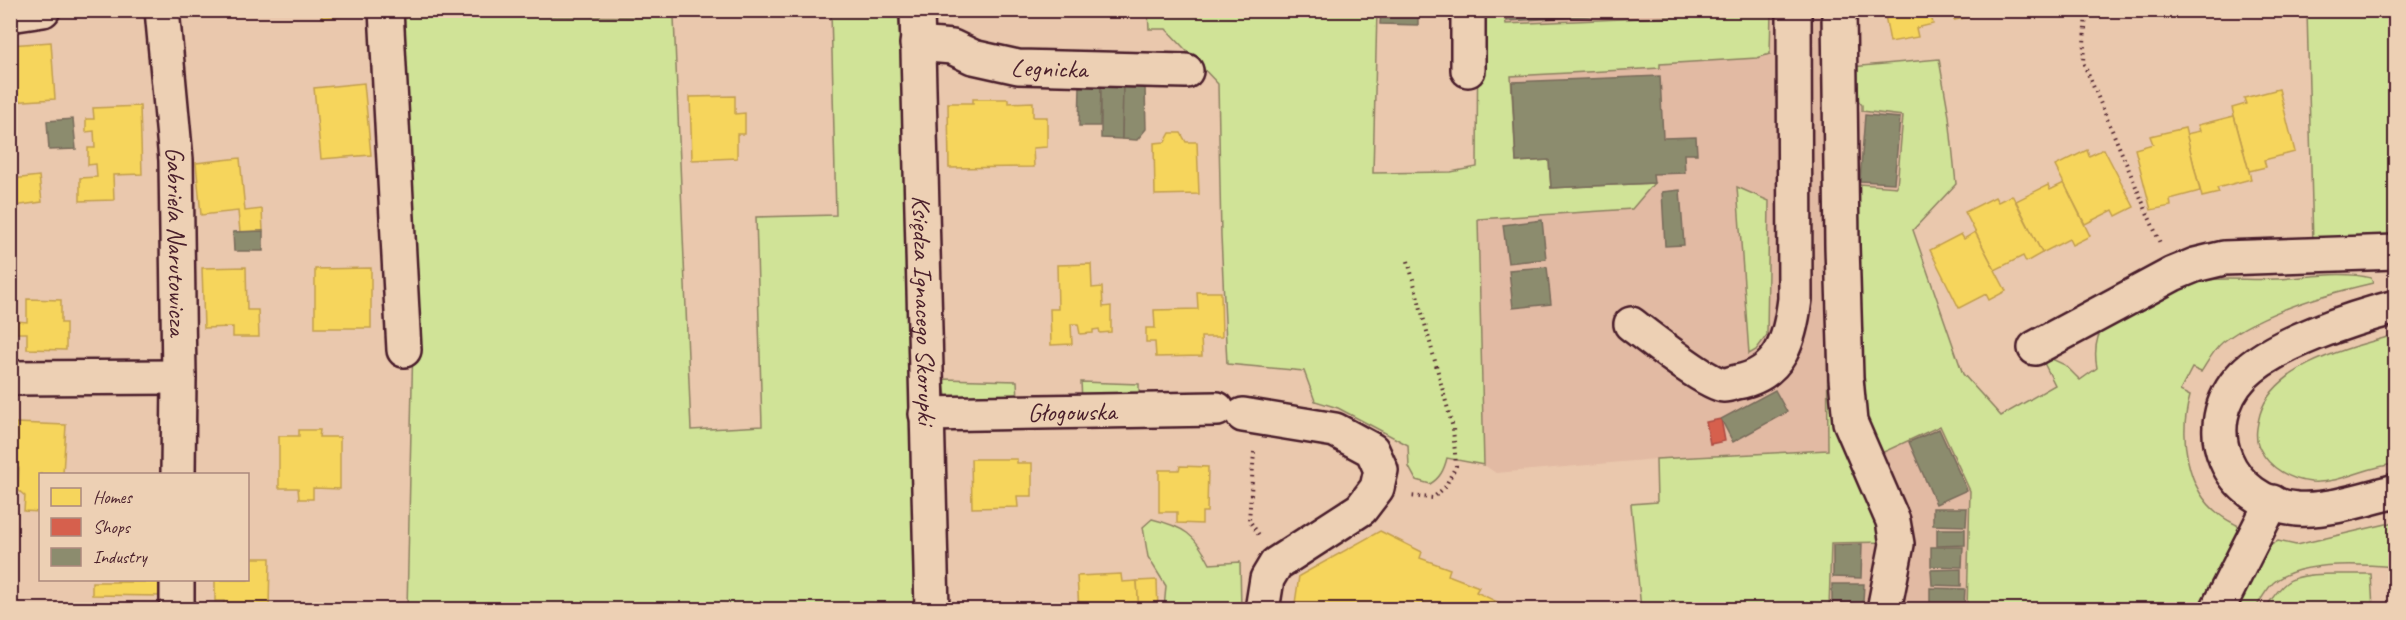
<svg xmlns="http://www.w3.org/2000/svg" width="2406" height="620" viewBox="0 0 2406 620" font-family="Caveat,sans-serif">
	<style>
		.built { fill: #e2baa3 }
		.green { fill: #d0e397; stroke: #8d8161; stroke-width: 1.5 }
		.homes { fill: #f6d55c; stroke: #c29e4d; stroke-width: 1.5 }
		.shops { fill: #d6604d; stroke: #ac4c43; stroke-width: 1.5 }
		.industry { fill: #8c8c6e; stroke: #786b5a; stroke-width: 1.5 }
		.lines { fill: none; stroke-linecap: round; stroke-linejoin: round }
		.minor-casing { stroke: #4a1f2b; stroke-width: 38 }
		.path { stroke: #4a1f2b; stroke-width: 4; stroke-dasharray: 1.5 4.5; stroke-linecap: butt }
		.minor { stroke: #edd0b4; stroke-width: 33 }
		.labels { text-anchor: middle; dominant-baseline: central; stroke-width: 6; stroke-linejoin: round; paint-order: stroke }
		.street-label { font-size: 26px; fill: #4a1f2b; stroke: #edd0b4 }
	</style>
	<rect width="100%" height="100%" fill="#eac8ad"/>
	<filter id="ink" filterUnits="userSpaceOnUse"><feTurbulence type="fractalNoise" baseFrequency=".0167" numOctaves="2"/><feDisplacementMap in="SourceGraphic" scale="12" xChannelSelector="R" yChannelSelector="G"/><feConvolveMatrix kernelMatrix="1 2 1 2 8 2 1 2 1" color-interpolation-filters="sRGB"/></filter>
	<g filter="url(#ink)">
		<!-- built -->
		<g class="built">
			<path d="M1478,11H1825L1826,108L1903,115L1897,187L1826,182L1828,450L1656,459L1496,473L1484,465L1477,168Z"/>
			<path d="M1939,425L1970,491L1967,609L1829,610L1831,542H1886L1875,456Z"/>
		</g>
		<!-- green -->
		<g class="green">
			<path d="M525,10L526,16L674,17L691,430L762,426L756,217L836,215L831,11H898L907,139L918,609H407L414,295L395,11Z"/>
			<path d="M1148,11H1377L1373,173L1451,172L1477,167L1478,11H1504L1506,24L1761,13L1762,11H1771L1770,54L1757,58L1660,64V68L1511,76L1516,162L1549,160L1551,188L1654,183L1632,209L1478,219L1484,465L1447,458C1444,470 1440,478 1430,484L1416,480L1409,467L1408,445L1338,408L1315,401L1304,371L1227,364L1221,236L1218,84L1166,29H1149Z"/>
			<path d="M2307,11H2395V241L2313,245Z"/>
			<path d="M1939,59L1949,116L1956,184L1913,230L1963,374L2001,416L2055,385L2043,361L2050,358L2065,365L2080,380L2097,368C2094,352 2095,337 2105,324C2111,317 2176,288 2188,284C2215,275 2247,281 2275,279C2307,278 2340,270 2371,278L2373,283C2325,294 2262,312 2223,342C2214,349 2207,363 2201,372L2192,368L2180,391L2190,396C2179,434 2185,489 2220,515C2226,520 2234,523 2240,527L2239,542L2202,609H1967L1970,491L1940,426L1875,456L1862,421L1846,183L1897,187L1903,116L1862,111V105L1852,93L1851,67Z"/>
			<path d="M1826,181L1841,434L1887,542L1831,543L1829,609H1641L1631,504L1657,502L1656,459L1828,450Z"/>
			<path d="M1737,187L1769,201L1767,335L1756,350L1749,354Z"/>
			<path d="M2395,335V464C2367,466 2341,484 2311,482C2291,480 2269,468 2260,449C2254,438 2257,426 2260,414C2275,364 2350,348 2395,335Z"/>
			<path d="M943,379L1017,381L1018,400H954L946,396Z"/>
			<path d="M1081,382L1139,384V400L1082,401Z"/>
			<path d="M1152,519C1184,527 1195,534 1210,564L1240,562L1241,609H1164L1166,586L1148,557L1143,527Z"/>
			<path d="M2395,522V567C2363,564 2298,560 2273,583C2266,590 2260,601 2255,609L2234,610L2269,546L2278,541L2296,545Z"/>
			<path d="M2371,574L2373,609H2265C2271,600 2277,590 2286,583C2301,570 2350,575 2371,574Z"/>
		</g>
		<!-- homes -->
		<g class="homes">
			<path d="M310,10H356V15L322,18L321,12L311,13Z"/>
			<path d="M1884,10H1930L1933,24L1916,28L1918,37L1890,42Z"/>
			<path d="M1952,10H1979L1980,15L1954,20Z"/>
			<path d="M51,42L55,99L10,102V45Z"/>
			<path d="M364,83L371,155L321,159L314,88Z"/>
			<path d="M2279,89L2295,152L2264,160L2266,167L2249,171L2232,108L2246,104L2244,98Z"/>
			<path d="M735,96V114L745,113V134H737V158L692,160L690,97Z"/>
			<path d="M973,99H1008V103L1033,102V117H1047V147L1033,148L1034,167L949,168L948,103H973Z"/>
			<path d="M140,106L142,174L113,175L114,200L80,201V178L97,177L96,164L88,165V148H95L94,131L86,132V119H94L93,108Z"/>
			<path d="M2234,116L2251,179L2217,188L2219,193L2202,197L2186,134L2200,131L2198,125Z"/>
			<path d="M2185,128L2200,191L2170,199L2171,206L2151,210L2135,149L2153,144L2150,136Z"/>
			<path d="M1170,133H1181L1186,142H1197L1199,194L1155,195L1154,143L1165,142Z"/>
			<path d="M2104,149L2134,207L2116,216L2113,210L2085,224L2055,166L2087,150L2089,156Z"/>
			<path d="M240,158L245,211L262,209L263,231L240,232L238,211L201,215L196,163Z"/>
			<path d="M39,176L42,202L14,206L12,179Z"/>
			<path d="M2064,183L2090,236L2072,245L2069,239L2042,253L2016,201L2048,185L2050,190Z"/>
			<path d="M2012,195L2042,253L2026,262L2023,256L1995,270L1965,212L1995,197L1998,202Z"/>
			<path d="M10,206H14L15,222L10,223Z"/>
			<path d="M1975,232L2006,291L1989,300L1986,294L1959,308L1930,250L1961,234L1964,239Z"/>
			<path d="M1091,264L1092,288L1102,287L1103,307L1111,306V332L1100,333L1099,329L1093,330V333L1080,334L1078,324H1071L1072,344L1051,345L1050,309H1058L1057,265Z"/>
			<path d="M246,267L247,310H258L259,337H233V327L204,328L202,268Z"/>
			<path d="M371,268V328H315V269Z"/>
			<path d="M1197,292H1221L1222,337H1201L1202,356L1156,357L1155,342H1146V328H1155L1154,310L1198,309Z"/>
			<path d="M27,299L61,300V323H66V350L27,349V333H17V321L27,322Z"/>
			<path d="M16,423L66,425L63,474H40V512L24,511L25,496L18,490L19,468H14Z"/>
			<path d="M299,430H320L319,437H340V489L313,488V499H299L298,488H279V436H299Z"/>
			<path d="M971,459H1017V463H1032V496H1017L1018,507L972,508Z"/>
			<path d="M1180,466L1208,467L1207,512H1202V524L1177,523V512H1159V470H1179Z"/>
			<path d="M1380,531L1422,552L1420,558L1450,569L1448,575L1479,587L1476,592L1508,607L1506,610H1294L1299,576Z"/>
			<path d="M248,558H270L269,610H223L224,601H215V580H248Z"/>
			<path d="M1121,574L1122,582L1137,581L1139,610H1079L1077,576Z"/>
			<rect x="117" y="580" width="43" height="2"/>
			<path d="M1157,580L1158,610H1139L1137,581Z"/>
			<path d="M92,582H160V596L92,595Z"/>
		</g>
		<!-- shops -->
		<path class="shops" d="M1721,419L1725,441L1710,444L1706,422Z"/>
		<!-- industry -->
		<g class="industry">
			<path d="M1381,10H1418V25L1380,24Z"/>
			<path d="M1507,10H1686L1507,21Z"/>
			<path d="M1660,76L1663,138L1696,137L1697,154H1684L1685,173L1653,174L1654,183L1551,188L1549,160L1516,162L1512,82Z"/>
			<path d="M1080,86H1101L1100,126H1079Z"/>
			<path d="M1101,86L1123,87L1122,139L1101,138Z"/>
			<path d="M1123,87H1145L1146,129L1137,140L1122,139Z"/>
			<path d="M1865,115L1900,118L1894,183L1860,181Z"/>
			<path d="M73,119L76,149L49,150L47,121Z"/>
			<path d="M1680,190L1684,245L1665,246L1662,192Z"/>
			<path d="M1542,220L1546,259L1508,263L1503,225Z"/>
			<path d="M263,231V251H234L233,232Z"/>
			<path d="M1547,267L1551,304L1513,308L1509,270Z"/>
			<path d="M1775,390L1787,412L1733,442L1721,419Z"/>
			<path d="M1939,429L1967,490L1936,504L1909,442Z"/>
			<path d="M1933,508H1967L1966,526L1933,525Z"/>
			<path d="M1937,529H1965V545L1937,546Z"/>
			<path d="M1862,544L1861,578L1833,577V545Z"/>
			<path d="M1931,547H1963L1962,567L1931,566Z"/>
			<path d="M1961,569V586L1932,585L1931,570Z"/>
			<path d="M1832,584H1864L1863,602H1832Z"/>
			<path d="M1930,588L1965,589L1964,606H1930Z"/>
			<path d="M1831,605L1865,606V610H1831Z"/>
		</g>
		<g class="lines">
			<defs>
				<g id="minor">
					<path id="s1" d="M162,10L176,160L179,377L178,474"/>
					<path d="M386,10L404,350"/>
					<path id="s2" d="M917,10L932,610"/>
					<path d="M1839,10L1842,246L1846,378L1850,422L1893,521L1897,544L1884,610"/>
					<path d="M10,15L43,10"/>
					<path id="s3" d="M917,44L952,47L973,57L1018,67L1186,71"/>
					<path d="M1468,70V10"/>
					<path d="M2396,307C2353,318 2273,344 2243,375C2194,427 2228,503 2297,509C2330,511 2364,499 2396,491"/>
					<path d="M1631,324C1647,336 1707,384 1724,385C1728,385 1733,383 1737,382C1782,374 1790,338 1795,299L1794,10"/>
					<path d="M2035,348L2173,274L2195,265L2224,258L2396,252"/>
					<path d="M10,378L179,377"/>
					<path id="s4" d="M926,414L1217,409"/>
					<path d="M1243,415L1335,430L1372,450L1381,470L1377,488L1361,509L1276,564L1267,579L1262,610"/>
					<path d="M177,610V580"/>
					<path d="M2217,610L2272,502"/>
				</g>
			</defs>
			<!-- minor casing -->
			<use href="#minor" class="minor-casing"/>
			<!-- path -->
			<g class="path">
				<path d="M2086,10L2083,62L2160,243"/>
				<path d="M1408,261L1453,428L1456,466L1445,487L1433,498L1409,496"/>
				<path d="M1254,452L1249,520L1259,535"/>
			</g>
			<!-- minor -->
			<use href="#minor" class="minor"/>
		</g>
	</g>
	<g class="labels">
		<!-- street labels -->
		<g class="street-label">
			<text stroke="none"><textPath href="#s3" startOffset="136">Legnicka</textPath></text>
			<text stroke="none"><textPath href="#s1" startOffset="232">Gabriela Narutowicza</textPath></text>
			<text stroke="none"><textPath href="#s2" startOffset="300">Księdza Ignacego Skorupki</textPath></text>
			<text stroke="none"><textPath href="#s4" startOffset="146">Głogowska</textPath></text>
		</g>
	</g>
	<!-- margin -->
	<rect width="2406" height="620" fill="none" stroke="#edd0b4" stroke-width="36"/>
	<rect x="18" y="18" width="2370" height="584" fill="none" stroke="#4a1f2b" stroke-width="2" filter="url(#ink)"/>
	<!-- legend -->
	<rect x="39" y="473" width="210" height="108" fill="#edd0b4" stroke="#ac897d" stroke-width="1.5"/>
	<rect x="51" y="488" width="30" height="18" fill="#f6d55c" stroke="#ac897d" stroke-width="1.5"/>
	<text x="93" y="503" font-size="18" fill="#4a1f2b">Homes</text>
	<rect x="51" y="518" width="30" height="18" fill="#d6604d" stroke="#ac897d" stroke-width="1.5"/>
	<text x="93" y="533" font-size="18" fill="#4a1f2b">Shops</text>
	<rect x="51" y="548" width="30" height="18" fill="#8c8c6e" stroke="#ac897d" stroke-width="1.5"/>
	<text x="93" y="563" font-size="18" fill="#4a1f2b">Industry</text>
</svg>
